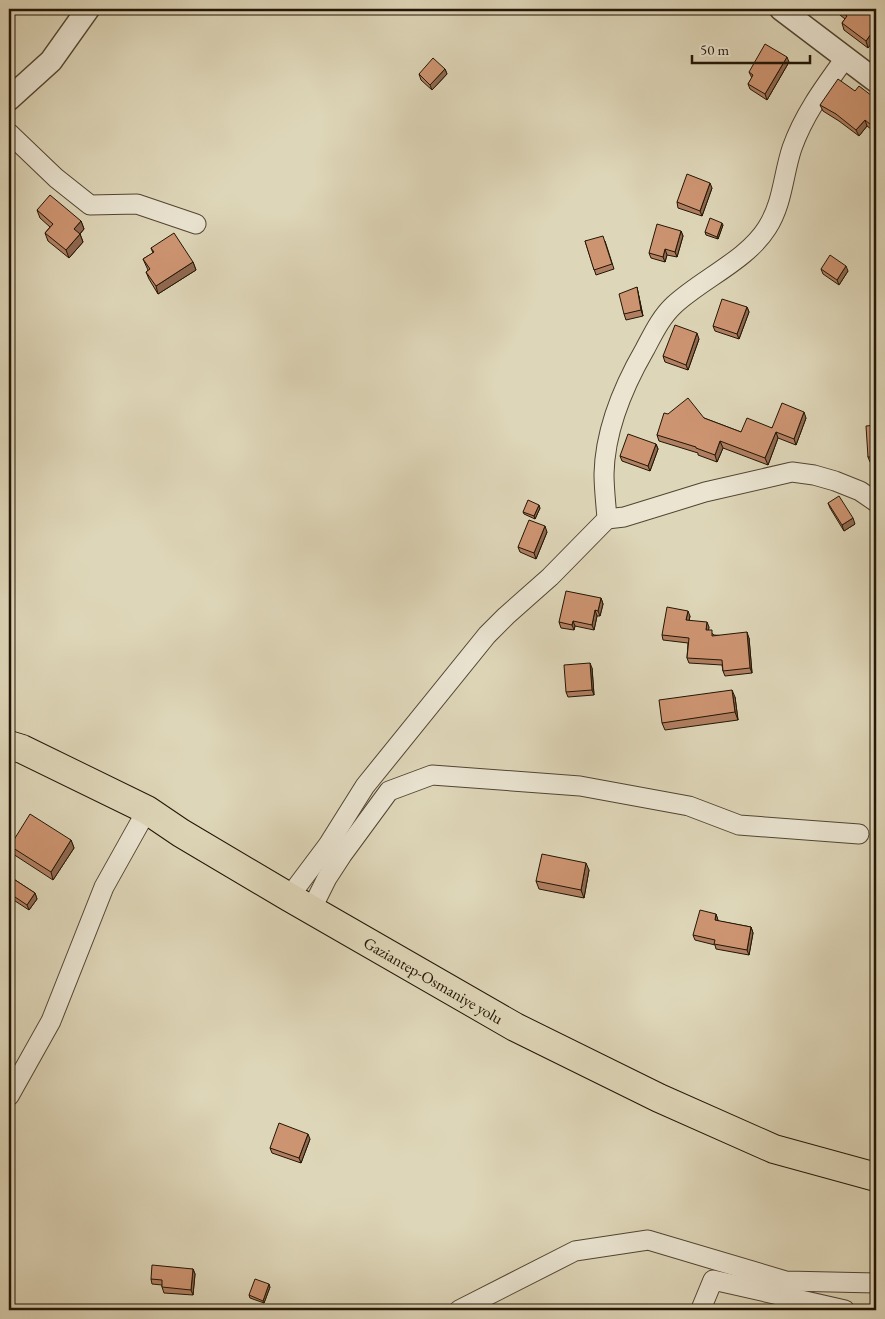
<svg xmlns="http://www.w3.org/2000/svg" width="885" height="1319" viewBox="0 0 885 1319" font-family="'EB Garamond',serif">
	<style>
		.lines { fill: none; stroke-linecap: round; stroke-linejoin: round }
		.minor-casing { stroke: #514532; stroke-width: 21 }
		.tertiary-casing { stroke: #514532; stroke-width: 25 }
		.trunk-casing { stroke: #221505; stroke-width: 30 }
		.minor { stroke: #eae4d1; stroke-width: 19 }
		.tertiary { stroke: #eae4d1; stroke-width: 22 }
		.trunk { stroke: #ded6b8; stroke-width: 28 }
		.wall { fill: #b07f61; stroke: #221505 }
		.shaded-wall { fill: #90684f; stroke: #221505 }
		.building { fill: #cd9471; stroke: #221505 }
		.labels { text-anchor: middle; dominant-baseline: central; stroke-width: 4; stroke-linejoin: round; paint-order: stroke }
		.street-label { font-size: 16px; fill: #221505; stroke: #eae4d1 }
	</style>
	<rect width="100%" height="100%" fill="#ded6b8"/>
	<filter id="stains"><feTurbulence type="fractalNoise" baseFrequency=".004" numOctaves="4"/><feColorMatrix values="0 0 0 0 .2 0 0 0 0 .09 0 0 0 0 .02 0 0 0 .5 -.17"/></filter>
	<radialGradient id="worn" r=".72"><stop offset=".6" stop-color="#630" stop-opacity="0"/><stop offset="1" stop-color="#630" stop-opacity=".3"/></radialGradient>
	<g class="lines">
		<defs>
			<g id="minor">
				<path d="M9,133L56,178L90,205L137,204L196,224"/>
				<path d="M607,519L624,517L705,492L792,472L814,475L835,481L860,491L876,502"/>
				<path d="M289,897L328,845L365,786L487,635L506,616L550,577L607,519C606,504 604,489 604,474C605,429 623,387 645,349C653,334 661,317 674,305C702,279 747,260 767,228C783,203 783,175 792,148C804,114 825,86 846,57"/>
				<path d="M311,910L327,878L342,855L389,791L432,775L580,786L689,806L739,825L859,834"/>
				<path d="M9,1096L51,1021L104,887L147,810"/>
				<path d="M701,1309L713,1280L845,1310"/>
				<path d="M459,1310L575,1251L648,1240L786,1281L876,1283"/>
			</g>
			<g id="tertiary">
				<path d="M781,9L876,81"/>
				<path d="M9,99L51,61L88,9"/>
			</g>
			<g id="trunk">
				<path id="s1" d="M9,745L22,749L147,810L181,833L289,897L515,1027L659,1098L774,1149L876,1177"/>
			</g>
		</defs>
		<!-- minor casing -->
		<use href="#minor" class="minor-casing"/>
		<!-- tertiary casing -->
		<use href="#tertiary" class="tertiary-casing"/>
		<!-- trunk casing -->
		<use href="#trunk" class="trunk-casing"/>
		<!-- minor -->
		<use href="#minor" class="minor"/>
		<!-- tertiary -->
		<use href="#tertiary" class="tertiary"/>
		<!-- trunk -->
		<use href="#trunk" class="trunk"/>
	</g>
	<!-- wall -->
	<g class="wall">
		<path d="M837,9H876L868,48L844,30L842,23L845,19L840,15Z"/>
		<path d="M789,62L767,100L750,89L748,84L752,78L749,72Z"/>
		<path d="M445,69L447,74L432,90L421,80L419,74Z"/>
		<path d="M855,91L876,99V133L867,126L859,136L839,121L823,111L820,105Z"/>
		<path d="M712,188L702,216L678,208L677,202Z"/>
		<path d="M37,210L81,221L84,229L80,234L83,242L69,258L48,241L45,233L50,227L40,218Z"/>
		<path d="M723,225L718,239L706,235L705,232Z"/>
		<path d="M681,231L683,236L677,257L667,255L665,262L651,258L649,253Z"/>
		<path d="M585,241H605L614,269L596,275Z"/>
		<path d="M151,248L193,262L196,270L158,294L149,279L146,272L148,270L143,259L153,253Z"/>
		<path d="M821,269L848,271L839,285L823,274Z"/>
		<path d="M638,292L643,316L626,320L624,314Z"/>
		<path d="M747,307L749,312L739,339L715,331L713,326Z"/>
		<path d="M699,339L688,370L665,362L663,356Z"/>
		<path d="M668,414L704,418L741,432L772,428L806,418L796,445L778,438L768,465L723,448L717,462L698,455V453L659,441L657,435Z"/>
		<path d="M876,425V462H870L868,457Z"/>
		<path d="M656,444L658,449L650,471L622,461L620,456Z"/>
		<path d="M828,503L855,524L844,531L830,508Z"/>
		<path d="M540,508L535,519L524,514L523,512Z"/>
		<path d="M547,532L536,559L520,552L518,547Z"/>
		<path d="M601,598L603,604L600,616H597L594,630L575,626L574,630L561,628L559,622Z"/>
		<path d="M690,616L689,621L709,627L708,630L714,635L749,638L752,673L725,676L723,671L722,665L689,663L687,658L688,643L663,640L662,635Z"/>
		<path d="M592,668L594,695L568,697L566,692Z"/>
		<path d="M735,697L738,720L665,730L662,723Z"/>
		<path d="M71,840L74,848L53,880L13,854L10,846Z"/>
		<path d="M589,870L584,898L539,889L536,881Z"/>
		<path d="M9,876L35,893L37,899L29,910L9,897Z"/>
		<path d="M716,914L718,921L751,927L753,933L749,955L716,949L715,945L695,940L693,935Z"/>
		<path d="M310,1139L301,1163L272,1153L270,1148Z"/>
		<path d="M193,1269L195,1274L193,1295L164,1293L162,1287V1285L152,1284L151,1279Z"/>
		<path d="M270,1287L264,1303L250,1298L249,1295Z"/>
	</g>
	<!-- shaded-wall -->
	<g class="shaded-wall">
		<path d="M876,27V38L868,48L866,41Z"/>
		<path d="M787,57L789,62L767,100L765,94Z"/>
		<path d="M445,69L447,74L432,90L430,85Z"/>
		<path d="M865,120L867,126L859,136L856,130Z"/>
		<path d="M710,183L712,188L702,216L700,211Z"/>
		<path d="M81,221L84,229L77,237L74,229Z"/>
		<path d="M722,223L723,225L718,239L717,237Z"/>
		<path d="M681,231L683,236L677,257L675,252Z"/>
		<path d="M80,234L83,242L69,258L66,250Z"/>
		<path d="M665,249L667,255L665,262L663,257Z"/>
		<path d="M193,262L196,270L158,294L156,286Z"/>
		<path d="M846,266L848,271L839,285L837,280Z"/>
		<path d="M637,287L638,292L643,316L641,310Z"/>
		<path d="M747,307L749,312L739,339L737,334Z"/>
		<path d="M697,333L699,339L688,370L686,365Z"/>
		<path d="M804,412L806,418L796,445L794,439Z"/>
		<path d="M776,432L778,438L768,465L765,458Z"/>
		<path d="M720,441L723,448L717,462L715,455Z"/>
		<path d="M656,444L658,449L650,471L648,466Z"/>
		<path d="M539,505L540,508L535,519L534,516Z"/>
		<path d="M853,518L855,524L844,531L842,525Z"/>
		<path d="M545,526L547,532L536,559L534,553Z"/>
		<path d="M601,598L603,604L600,616L598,611Z"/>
		<path d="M595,610L597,616L594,630L592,625Z"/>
		<path d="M688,611L690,616L688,626L686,620Z"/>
		<path d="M573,621L575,626L574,630L572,625Z"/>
		<path d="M707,622L709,627L708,635L706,630Z"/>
		<path d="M747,632L749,638L752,673L750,668Z"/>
		<path d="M590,663L592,668L594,695L592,690Z"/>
		<path d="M732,690L735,697L738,720L735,712Z"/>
		<path d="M71,840L74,848L53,880L51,872Z"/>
		<path d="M586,863L589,870L584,898L581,890Z"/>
		<path d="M35,893L37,899L29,910L27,905Z"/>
		<path d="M716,914L718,920L717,925L715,920Z"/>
		<path d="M751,927L753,933L749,955L747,950Z"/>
		<path d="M308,1134L310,1139L301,1163L299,1158Z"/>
		<path d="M193,1269L195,1274L193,1295L191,1290Z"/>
		<path d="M269,1284L270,1287L264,1303L263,1301Z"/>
	</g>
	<!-- building -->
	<g class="building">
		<path d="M838,9H876V27L866,41L842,23L847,16Z"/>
		<path d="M765,44L787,57L765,94L748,84L753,75L749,72Z"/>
		<path d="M433,58L445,69L430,85L419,74Z"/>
		<path d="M838,79L855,91L859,86L876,99V129L865,120L856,130L836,114L820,105Z"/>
		<path d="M687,174L710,183L700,211L677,202Z"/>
		<path d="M50,195L81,221L74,229L80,234L66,250L45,233L53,224L37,210Z"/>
		<path d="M710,218L722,223L717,237L705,232Z"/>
		<path d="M657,224L681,231L675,252L665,249L663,257L649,253Z"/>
		<path d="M174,233L193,262L156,286L146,272L150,269L143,259L154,252L151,248Z"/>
		<path d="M603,236L612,264L594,270L585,241Z"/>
		<path d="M830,255L846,266L837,280L821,269Z"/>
		<path d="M637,287L641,310L624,314L619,294Z"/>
		<path d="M722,299L747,307L737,334L713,326Z"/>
		<path d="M675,325L697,333L686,365L663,356Z"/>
		<path d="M688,398L704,418L741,432L747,418L772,428L782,403L804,412L794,439L776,432L765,458L720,441L715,455L696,448V447L657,435L664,413L668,414Z"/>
		<path d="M876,425V457H868L866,426Z"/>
		<path d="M628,434L656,444L648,466L620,456Z"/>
		<path d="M839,496L853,518L842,525L828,503Z"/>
		<path d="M528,500L539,505L534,516L523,512Z"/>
		<path d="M529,520L545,526L534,553L518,547Z"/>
		<path d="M566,591L601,598L598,611L595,610L592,625L573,621L572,625L559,622Z"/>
		<path d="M667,607L688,611L686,620L707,622L706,630H712V636L747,632L750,668L723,671L722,660L687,658L689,638L662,635Z"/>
		<path d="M590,663L592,690L566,692L564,665Z"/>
		<path d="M732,690L735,712L662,723L659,700Z"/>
		<path d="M30,814L71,840L51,872L10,846Z"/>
		<path d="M542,854L586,863L581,890L536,881Z"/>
		<path d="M9,876L35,893L27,905L9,893Z"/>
		<path d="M700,910L716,914L715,920L751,927L747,950L714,944L715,940L693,935Z"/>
		<path d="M279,1123L308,1134L299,1158L270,1148Z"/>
		<path d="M152,1265L193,1269L191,1290L162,1287V1280L151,1279Z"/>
		<path d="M255,1279L269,1284L263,1301L249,1295Z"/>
	</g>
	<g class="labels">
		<!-- street labels -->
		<g class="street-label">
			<text stroke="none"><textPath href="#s1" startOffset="486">Gaziantep-Osmaniye yolu</textPath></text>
		</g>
	</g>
	<!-- margin -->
	<rect width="885" height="1319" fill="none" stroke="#ded6b8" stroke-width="30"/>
	<rect x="10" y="10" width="865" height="1299" fill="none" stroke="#221505" stroke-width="2.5"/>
	<rect x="15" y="15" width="855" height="1289" fill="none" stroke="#221505"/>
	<!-- scale -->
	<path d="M692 55v8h118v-8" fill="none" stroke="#221505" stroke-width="2.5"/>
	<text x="700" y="55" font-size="15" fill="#221505" stroke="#eae4d1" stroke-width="4" paint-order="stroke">50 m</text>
	<rect width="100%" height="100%" filter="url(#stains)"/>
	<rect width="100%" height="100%" fill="url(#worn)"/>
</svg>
